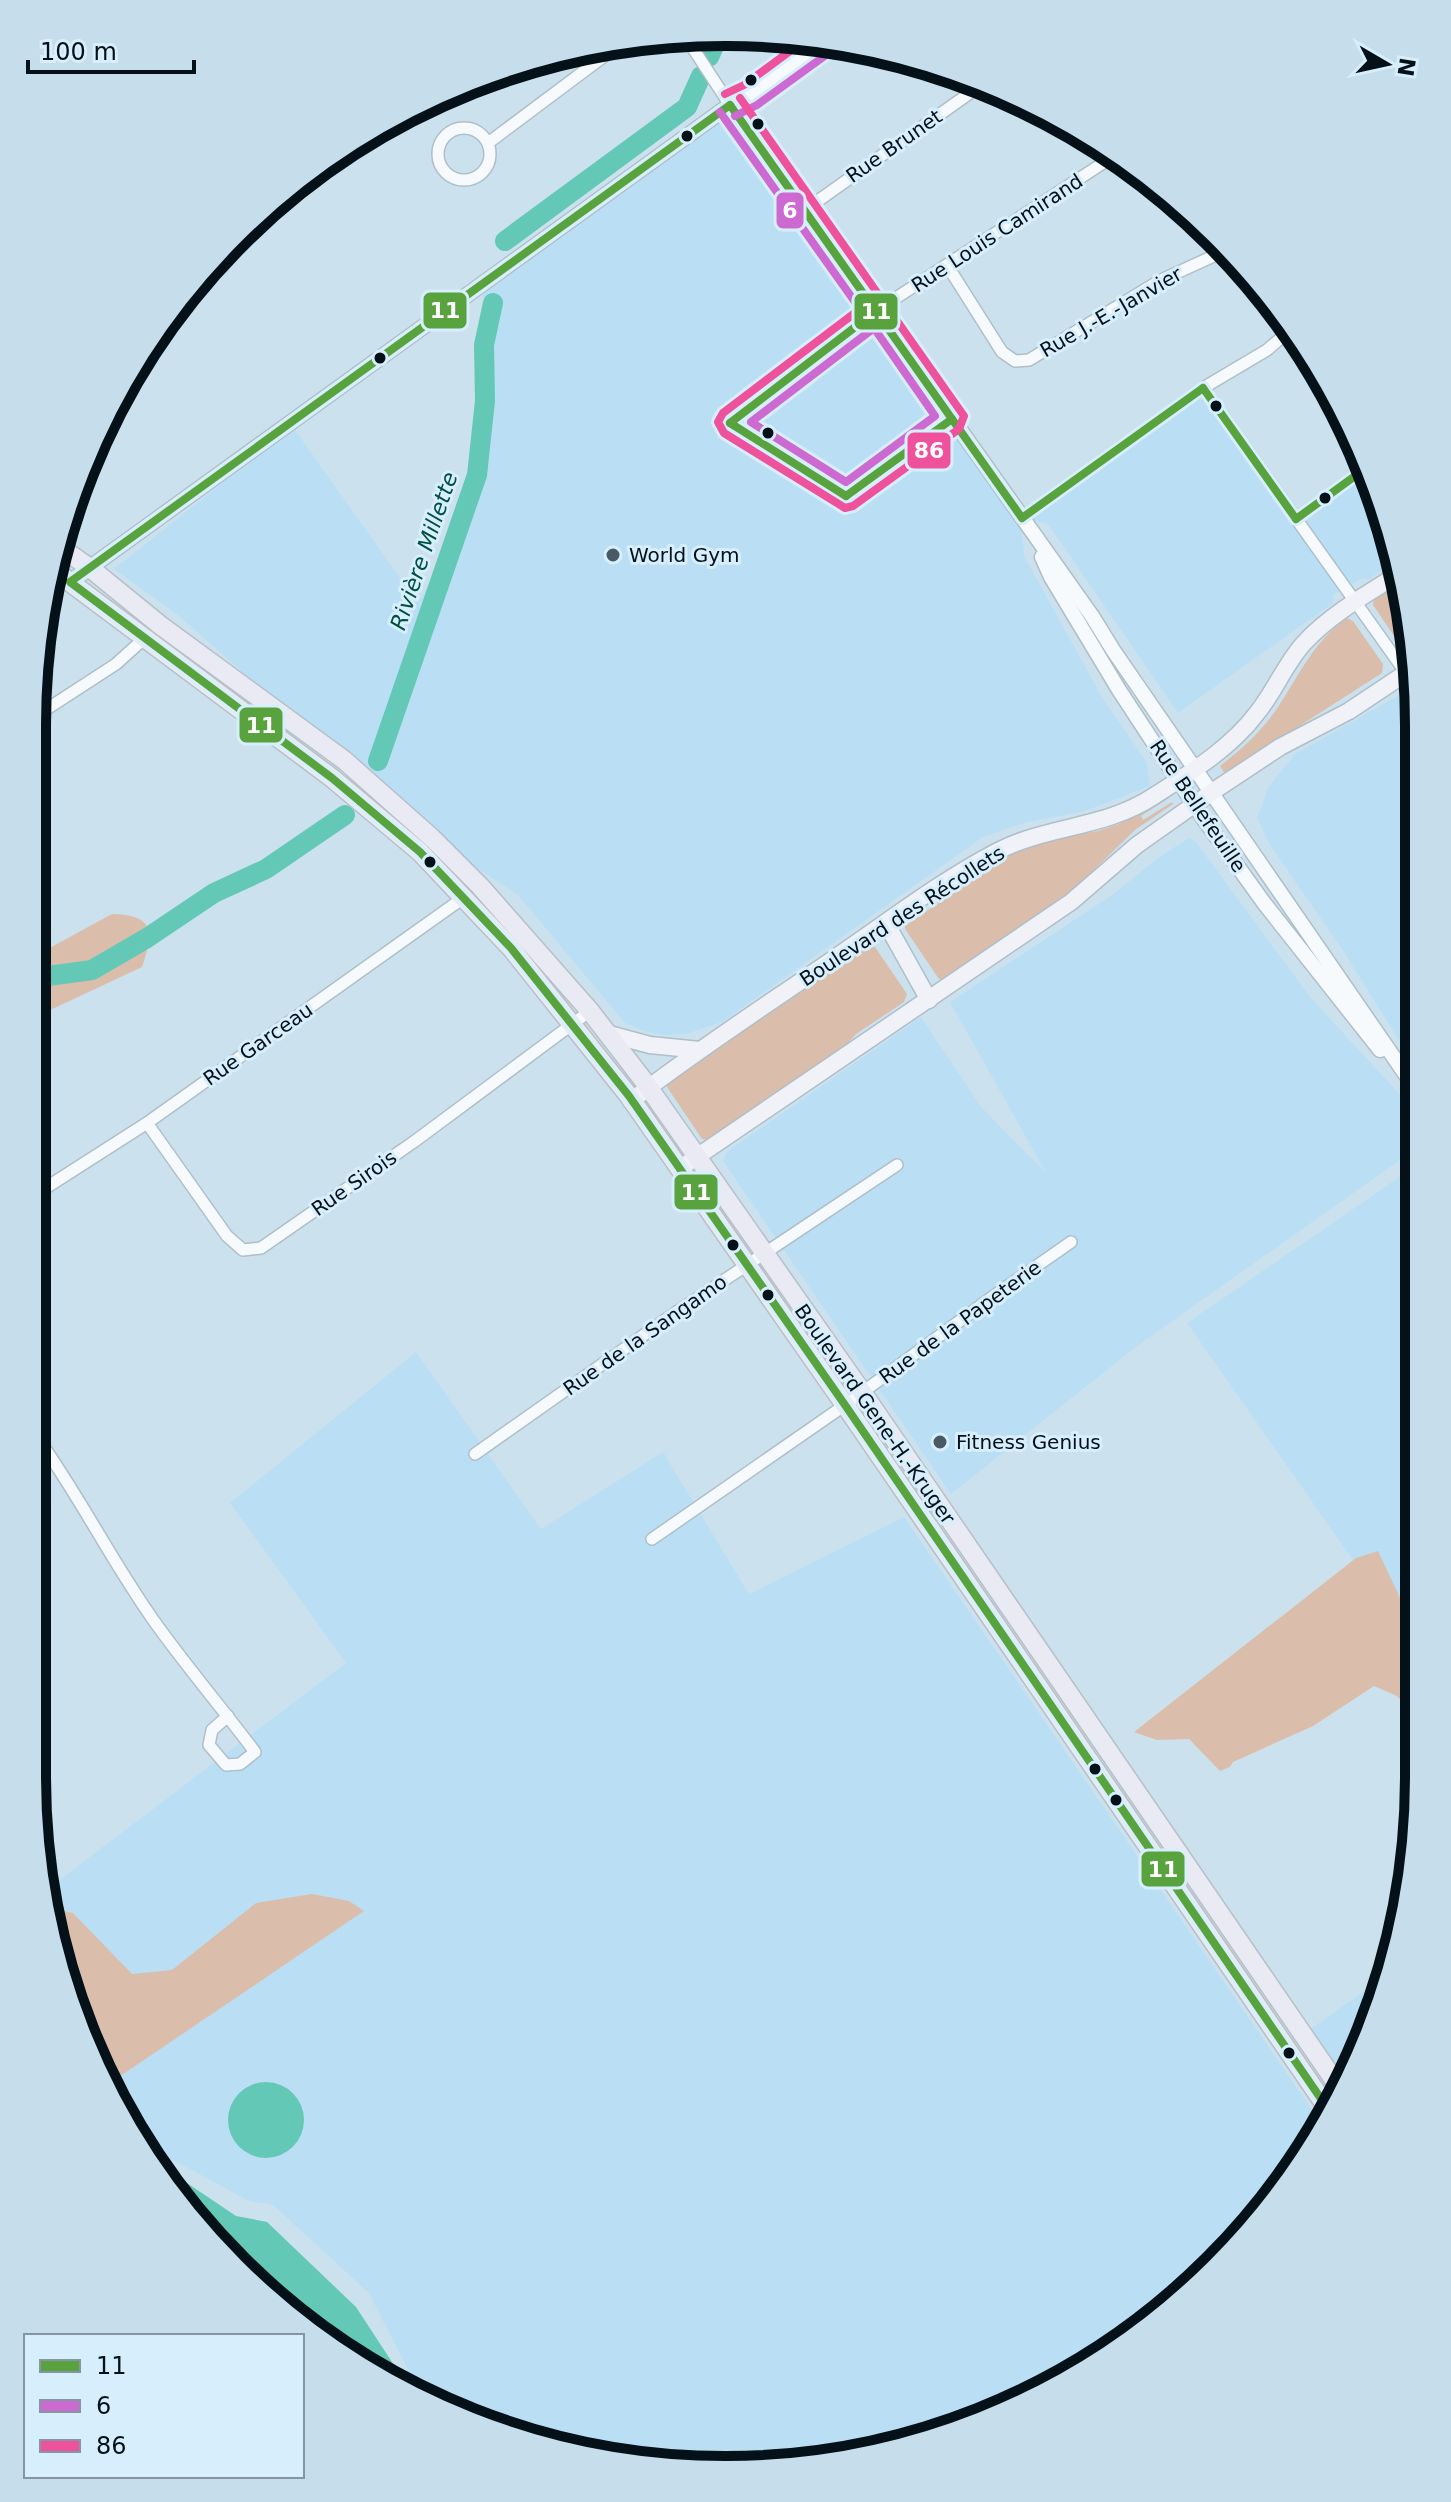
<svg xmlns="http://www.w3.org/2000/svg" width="1451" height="2502" viewBox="0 0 1451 2502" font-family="'DejaVu Sans',sans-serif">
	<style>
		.built { fill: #badff4 }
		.green { fill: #dabeab }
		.water { fill: #63c8b6 }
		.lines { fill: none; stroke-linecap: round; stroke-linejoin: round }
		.river { stroke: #63c8b6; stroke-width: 20 }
		.minor-casing { stroke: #afbfc9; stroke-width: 14 }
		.tertiary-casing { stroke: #afbfc9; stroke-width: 17 }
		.secondary-casing { stroke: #afbfc9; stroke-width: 19 }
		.primary-casing { stroke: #b6c0c6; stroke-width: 21 }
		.minor { stroke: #f7fafc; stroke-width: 11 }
		.tertiary { stroke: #f7fafc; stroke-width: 14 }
		.secondary { stroke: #f0f2f8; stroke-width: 16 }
		.primary { stroke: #e9eaf4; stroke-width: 18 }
		.bus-1-casing { stroke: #d7effd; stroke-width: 14 }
		.bus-2-casing { stroke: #d7effd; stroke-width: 14 }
		.bus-3-casing { stroke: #d7effd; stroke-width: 14 }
		.bus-1 { stroke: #59a33e; stroke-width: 8 }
		.bus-2 { stroke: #cd6ad1; stroke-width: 8 }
		.bus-3 { stroke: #ef529d; stroke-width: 8 }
		.bus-dot { fill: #041119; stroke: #d7effd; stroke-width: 3 }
		.poi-dot { fill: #4a5a64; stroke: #d7effd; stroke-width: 3 }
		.labels { text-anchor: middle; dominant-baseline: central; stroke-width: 6; stroke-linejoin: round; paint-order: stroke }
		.street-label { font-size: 20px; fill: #041119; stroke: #d7effd }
		.poi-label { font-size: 20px; fill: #041119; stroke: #d7effd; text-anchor: start }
		.water-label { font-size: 22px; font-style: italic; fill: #005040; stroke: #d7effd }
		.rim { fill: none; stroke: #041119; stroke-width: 10 }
		.line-badge { stroke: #d7effd; stroke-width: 3 }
		.badge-label { font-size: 22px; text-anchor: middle; font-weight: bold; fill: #fff }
	</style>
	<rect width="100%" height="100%" fill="#cbe1ee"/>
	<!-- built -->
	<g class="built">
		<path d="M731,110L1021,518L1024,556L1102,697L1147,763L1150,786L1085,811L1024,823L983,837L722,1022L686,1034L665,1035L647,1032L625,1023L518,895L434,840L179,616L114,569L293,427L418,603L466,516L484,290Z"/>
		<path d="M1203,388L1296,519L1366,467L1382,503L1394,562L1369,579H1361L1333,595V603L1178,713L1048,524L1022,518Z"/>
		<path d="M1417,685V1069L1342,949L1270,845L1257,818L1268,788L1295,754Z"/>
		<path d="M1189,838L1196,842L1310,997L1417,1113V1148L1137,1346L951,1494L723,1161L728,1151L921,1017L982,1108L1046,1173L950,1002L1112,895L1158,858Z"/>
		<path d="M1417,1165V1659L1348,1553L1187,1323Z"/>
		<path d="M416,1352L541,1529L663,1452L749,1594L904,1517L1321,2123L1302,2161L1148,2326L949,2433L770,2469L546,2446L429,2393L410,2374L369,2293L273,2205L249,2201L177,2162L151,2154L110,2076L131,2042L53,1901L50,1887L346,1663L230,1503Z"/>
		<path d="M1387,1975L1382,2000L1340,2084L1305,2033Z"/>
	</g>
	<!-- green -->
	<g class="green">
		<path d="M1398,582L1413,658L1407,655L1373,605L1374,599Z"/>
		<path d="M1347,618L1353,621L1383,664L1382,673L1225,774L1220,766C1242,749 1262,731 1278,707C1300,674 1313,642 1347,618Z"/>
		<path d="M1167,796L1169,798L1141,816L1143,820L1172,802L1173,804L1135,830L1070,893L945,980L939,979L905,929V926L1007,856L1052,839L1098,831L1119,824Z"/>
		<path d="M112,914C154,915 154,931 142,967L48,1011L33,1015V957Z"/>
		<path d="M866,945L875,947L907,994L904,1002L856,1034L840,1053L709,1140L702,1139L667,1087L668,1081Z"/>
		<path d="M1378,1551L1402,1602L1417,1617V1718L1397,1696L1374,1686L1313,1726L1233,1762L1230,1767L1220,1771L1189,1739L1157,1740L1134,1732L1356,1558Z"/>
		<path d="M312,1894L349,1901L364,1911L113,2081L89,2038L88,2017L73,2007L69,1999L54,1909L73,1913L132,1974L172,1970L256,1903Z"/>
	</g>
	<!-- water -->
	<g class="water">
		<circle cx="266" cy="2120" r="38"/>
		<path d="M160,2170L178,2177L236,2216L267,2222L356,2307L405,2382L340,2353L175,2198Z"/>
		<path d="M834,2444L856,2452L796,2463C806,2450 818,2445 834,2444Z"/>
	</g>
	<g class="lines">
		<!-- river -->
		<g class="river">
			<path d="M709,57L720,33"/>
			<path d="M505,241L687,107L701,76"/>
			<path d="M378,761L477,475L485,401L484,345L493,303"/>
			<path d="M33,978L92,970L147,938L214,893L266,869L345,815"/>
		</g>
		<defs>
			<g id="minor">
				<path d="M685,36L730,105"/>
				<circle cx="464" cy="154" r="26"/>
				<path d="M488,143L623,42"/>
				<path d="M805,210L984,83"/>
				<path d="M947,265L1002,352L1015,361L1029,360L1161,280L1227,250"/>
				<path d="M876,311L1117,154"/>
				<path d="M1203,388L1406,673"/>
				<path d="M1022,518L1203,388L1267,350L1289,331"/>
				<path d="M1296,519L1366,468"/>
				<path d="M33,718L116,664L147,636"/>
				<path d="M147,1123L227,1236L243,1250L261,1248L415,1141L590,1011"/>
				<path d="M33,1196L147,1123L466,896"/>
				<path d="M32,1430C77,1491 110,1559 154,1621C186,1666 222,1708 255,1752L240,1764L226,1765L209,1745L212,1730L228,1716"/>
				<path d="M475,1454L675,1313L897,1165"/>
				<path d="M652,1539L845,1405L998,1293L1071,1242"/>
			</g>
			<g id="tertiary">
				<path d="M730,105L1092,616L1113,650L1417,1091"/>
				<path d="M1042,557L1051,577L1119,690L1203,818L1264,903L1380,1050"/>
				<path d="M70,582L730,105L750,95L823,42"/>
			</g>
			<g id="secondary">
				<path d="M886,923L929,1000"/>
				<path d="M609,1034L650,1045L700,1050"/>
				<path d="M631,1101C698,1049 770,1003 839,955C890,920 941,881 996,852C1047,825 1104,829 1154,796C1190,773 1231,748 1257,713C1275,691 1285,664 1304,643C1330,615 1365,595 1397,575"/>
				<path d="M679,1169L1071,902L1137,845L1212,792L1280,747L1349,711L1415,667"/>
			</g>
			<g id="primary">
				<path d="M60,547L90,568L160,625L344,760L432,838L480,886L590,1011L644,1081L862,1392L1339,2087"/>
				<path d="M55,571L332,778L420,852L511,948L629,1096L845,1405L1328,2109"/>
			</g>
		</defs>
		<!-- minor casing -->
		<use href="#minor" class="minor-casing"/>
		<!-- tertiary casing -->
		<use href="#tertiary" class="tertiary-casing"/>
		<!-- secondary casing -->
		<use href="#secondary" class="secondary-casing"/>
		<!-- primary casing -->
		<use href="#primary" class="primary-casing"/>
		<!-- minor -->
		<use href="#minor" class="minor"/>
		<!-- tertiary -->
		<use href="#tertiary" class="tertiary"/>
		<!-- secondary -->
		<use href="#secondary" class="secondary"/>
		<!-- primary -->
		<use href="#primary" class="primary"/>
		<defs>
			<g id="bus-1">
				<path d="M730,105L70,582L332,778L420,852L511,948L629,1096L845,1405L1328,2109"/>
				<path d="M730,105L1022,518"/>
				<path d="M1203,388L1296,519"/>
				<path d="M730,423L876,311"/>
				<path d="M730,423L846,496"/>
				<path d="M846,496L952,419"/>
				<path d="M1022,518L1203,388"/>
				<path d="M1296,519L1366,468"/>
			</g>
			<g id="bus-2">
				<path d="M720,112L860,309"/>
				<path d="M735,116L757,105L830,52"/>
				<path d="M874,328L935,416L846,482L751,422Z"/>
			</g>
			<g id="bus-3">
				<path d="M725,94L744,85L805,40"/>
				<path d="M740,98L964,416L959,429L853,506L845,508L724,433L718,422L723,413L860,309"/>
			</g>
		</defs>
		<!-- bus-1 casing -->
		<use href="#bus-1" class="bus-1-casing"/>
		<!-- bus-2 casing -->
		<use href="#bus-2" class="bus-2-casing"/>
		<!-- bus-3 casing -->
		<use href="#bus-3" class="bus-3-casing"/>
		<!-- bus-1 -->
		<use href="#bus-1" class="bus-1"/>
		<!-- bus-2 -->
		<use href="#bus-2" class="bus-2"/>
		<!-- bus-3 -->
		<use href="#bus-3" class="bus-3"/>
	</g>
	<!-- markers -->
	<g class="bus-dot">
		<circle cx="751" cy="80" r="7"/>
		<circle cx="758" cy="124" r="7"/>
		<circle cx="687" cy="136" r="7"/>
		<circle cx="380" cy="358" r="7"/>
		<circle cx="1216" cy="406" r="7"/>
		<circle cx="768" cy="433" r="7"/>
		<circle cx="1325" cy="498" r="7"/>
		<circle cx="430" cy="862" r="7"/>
		<circle cx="733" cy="1245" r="7"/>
		<circle cx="768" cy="1295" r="7"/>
		<circle cx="1095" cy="1769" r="7"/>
		<circle cx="1116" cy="1800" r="7"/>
		<circle cx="1289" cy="2053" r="7"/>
	</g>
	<g class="poi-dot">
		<circle cx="613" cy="555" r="8"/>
		<circle cx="940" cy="1442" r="8"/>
	</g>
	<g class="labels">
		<!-- street labels -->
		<g class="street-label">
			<text transform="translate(894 146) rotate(-35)">Rue Brunet</text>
			<text transform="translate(997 233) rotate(-33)">Rue Louis Camirand</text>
			<text transform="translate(1111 312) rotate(-30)">Rue J.-E.-Janvier</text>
			<text transform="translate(1198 806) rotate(56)">Rue Bellefeuille</text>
			<text transform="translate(902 916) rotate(-33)">Boulevard des Récollets</text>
			<text transform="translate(258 1044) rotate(-35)">Rue Garceau</text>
			<text transform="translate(354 1183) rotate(-35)">Rue Sirois</text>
			<text transform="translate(960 1322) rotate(-36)">Rue de la Papeterie</text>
			<text transform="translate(645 1335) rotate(-35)">Rue de la Sangamo</text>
			<text transform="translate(875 1414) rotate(55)">Boulevard Gene-H.-Kruger</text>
		</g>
		<!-- poi labels -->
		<g class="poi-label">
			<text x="629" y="555">World Gym</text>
			<text x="956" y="1442">Fitness Genius</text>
		</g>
		<!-- water labels -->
		<g class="water-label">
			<text transform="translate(424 551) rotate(-71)">Rivière Millette</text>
		</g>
	</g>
	<!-- crop -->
	<path d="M0 0H1451V2502H0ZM725 46H726A679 679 0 0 1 1405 725V1777A679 679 0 0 1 726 2456H725A679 679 0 0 1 46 1777V725A679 679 0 0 1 725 46Z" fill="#c6ddeb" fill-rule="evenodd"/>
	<path class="rim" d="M725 46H726A679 679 0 0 1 1405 725V1777A679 679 0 0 1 726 2456H725A679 679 0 0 1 46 1777V725A679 679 0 0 1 725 46Z"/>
	<g class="line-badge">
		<rect x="775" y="191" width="30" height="39" rx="8" fill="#cd6ad1"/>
		<rect x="422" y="291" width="46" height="39" rx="8" fill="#59a33e"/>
		<rect x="853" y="292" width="46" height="39" rx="8" fill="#59a33e"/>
		<rect x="906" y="431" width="46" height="39" rx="8" fill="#ef529d"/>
		<rect x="238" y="706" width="46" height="38" rx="8" fill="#59a33e"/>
		<rect x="673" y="1173" width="46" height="38" rx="8" fill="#59a33e"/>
		<rect x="1140" y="1850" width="46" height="38" rx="8" fill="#59a33e"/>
	</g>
	<g class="badge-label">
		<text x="790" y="218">6</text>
		<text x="445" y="318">11</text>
		<text x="876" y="319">11</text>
		<text x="929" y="458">86</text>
		<text x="261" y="733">11</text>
		<text x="696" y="1200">11</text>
		<text x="1163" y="1877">11</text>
	</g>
	<!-- legend -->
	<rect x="24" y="2334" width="280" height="144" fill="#d7effd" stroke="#8396a2" stroke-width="2"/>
	<rect x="40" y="2360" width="40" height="12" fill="#59a33e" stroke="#8396a2" stroke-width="2"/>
	<text x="96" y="2374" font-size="24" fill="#041119">11</text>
	<rect x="40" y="2400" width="40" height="12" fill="#cd6ad1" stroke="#8396a2" stroke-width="2"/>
	<text x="96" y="2414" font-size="24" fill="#041119">6</text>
	<rect x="40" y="2440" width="40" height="12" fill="#ef529d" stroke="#8396a2" stroke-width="2"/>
	<text x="96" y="2454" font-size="24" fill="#041119">86</text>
	<!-- north arrow -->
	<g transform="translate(1387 64) rotate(99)" stroke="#d7effd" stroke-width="6" paint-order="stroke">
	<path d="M0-6L14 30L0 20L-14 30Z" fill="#041119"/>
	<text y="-12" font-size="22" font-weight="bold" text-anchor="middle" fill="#041119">N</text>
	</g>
	<!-- scale -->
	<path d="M28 60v12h166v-12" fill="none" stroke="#041119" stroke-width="4"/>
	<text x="40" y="60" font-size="24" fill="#041119" stroke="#d7effd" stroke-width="6" paint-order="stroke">100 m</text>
</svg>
